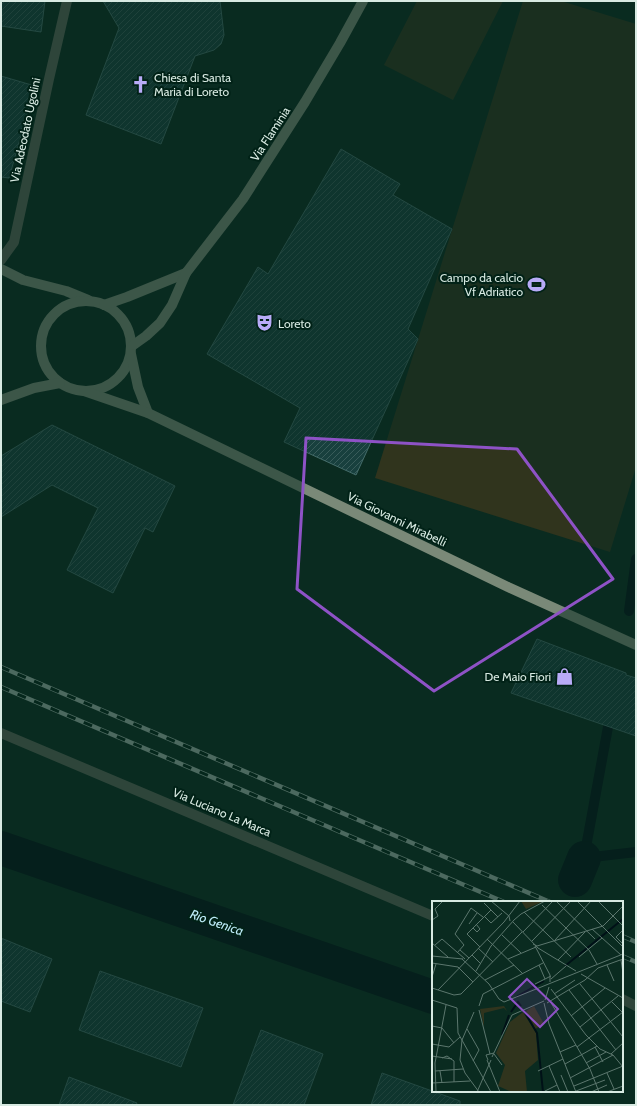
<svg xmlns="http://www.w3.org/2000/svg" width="637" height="1106" viewBox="0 0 637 1106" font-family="Cabin,sans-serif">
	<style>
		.grass { fill: #30341d }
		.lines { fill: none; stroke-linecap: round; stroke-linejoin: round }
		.stream { stroke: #001117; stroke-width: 10 }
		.canal { stroke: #001117; stroke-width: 34 }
		.building { fill: url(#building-hatch); stroke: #446c6a }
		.street { stroke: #5c655a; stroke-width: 10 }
		.secondary { stroke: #7a8978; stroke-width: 10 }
		.rail-casing { stroke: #9eb4ab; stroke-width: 4.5 }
		.rail { stroke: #012217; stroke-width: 3; stroke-dasharray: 9; stroke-linecap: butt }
		.marked { fill: none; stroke: #8e52c6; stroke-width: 3; stroke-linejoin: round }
		.labels { text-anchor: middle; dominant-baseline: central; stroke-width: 4; stroke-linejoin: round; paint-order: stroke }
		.poi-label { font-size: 12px; fill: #d8eae2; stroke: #012217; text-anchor: start }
		.street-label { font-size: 12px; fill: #d8eae2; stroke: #012217 }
		.water-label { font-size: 13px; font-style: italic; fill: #bdebf8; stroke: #012217 }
		.inset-river { fill: none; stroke: #001117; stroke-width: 2 }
		.inset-road { fill: none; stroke: #5c776e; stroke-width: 1 }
		.view { fill: #8e52c6; fill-opacity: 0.15; stroke: #8e52c6; stroke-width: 2 }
		.inset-edge { fill: none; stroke: #d8eae2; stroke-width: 2 }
	</style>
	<defs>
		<pattern id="building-hatch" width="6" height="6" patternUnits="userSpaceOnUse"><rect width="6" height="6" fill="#18403e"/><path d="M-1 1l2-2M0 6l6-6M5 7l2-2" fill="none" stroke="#395c5a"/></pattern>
	</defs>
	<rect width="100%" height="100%" fill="#0a2b20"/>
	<!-- grass -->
	<g class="grass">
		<path d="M417,1H503L453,100L384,65Z"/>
		<path d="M523,1H561L636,24V467L610,552L375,478Z"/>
	</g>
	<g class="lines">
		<!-- stream -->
		<g class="stream">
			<path d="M629,611L636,559"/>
			<path d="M608,727L584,858L636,852"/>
		</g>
		<!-- canal -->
		<g class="canal">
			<path d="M1,848L433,997"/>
			<path d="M575,880L584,858"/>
		</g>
	</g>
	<!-- building -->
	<g class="building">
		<path d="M1,1H45L41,32L1,26Z"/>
		<path d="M103,1H220L224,35L221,44L214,50L195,56L161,144L86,115L119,28Z"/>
		<path d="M1,76L35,86L9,178L1,177Z"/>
		<path d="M341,149L400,184L393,195L452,229L408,329L418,339L356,475L284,442L300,408L207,354L258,267L268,274Z"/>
		<path d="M52,425L175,486L153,532L145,528L113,593L67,570L98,508L52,485L1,517V456Z"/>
		<path d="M537,639L626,673V675L636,678V736L511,693Z"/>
		<path d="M1,938L52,959L30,1012L1,1001Z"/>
		<path d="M100,971L203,1008L181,1067L79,1030Z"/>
		<path d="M261,1030L323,1054L304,1105H233Z"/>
		<path d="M382,1073L460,1101V1105H371Z"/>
		<path d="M69,1077L137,1103L136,1105H59Z"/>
	</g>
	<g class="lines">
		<!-- street -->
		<g class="street">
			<path d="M1,260L14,242L49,79L67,1"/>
			<path d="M1,733L433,916"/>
			<path d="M622,999L636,1006"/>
		</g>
		<!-- secondary -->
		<g class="secondary">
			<path d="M1,269L23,280L66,291L88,300"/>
			<circle cx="86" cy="346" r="45"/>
			<path d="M104,305L127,297L186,273"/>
			<path d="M132,346L146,336L160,323L172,305L186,273L243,199L305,102L340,43L363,1"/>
			<path d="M131,354L138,387L148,413"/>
			<path d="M84,391L148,413L508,587L636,645"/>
			<path d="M1,400L34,388L60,383"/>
		</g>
		<defs>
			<g id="rail">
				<path d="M1,667L550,902"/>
				<path d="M1,687L504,902"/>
				<path d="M622,936L636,942"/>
				<path d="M622,956L636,962"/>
			</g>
		</defs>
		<!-- rail casing -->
		<use href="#rail" class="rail-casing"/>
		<!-- rail -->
		<use href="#rail" class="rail"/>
	</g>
	<!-- marked area -->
	<path d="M0 0H637V1106H0ZM306,438L517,449L613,579L434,691L297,589Z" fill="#0a2b20" fill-opacity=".55" fill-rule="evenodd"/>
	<path class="marked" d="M306,438L517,449L613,579L434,691L297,589Z"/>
	<!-- icons -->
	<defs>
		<symbol id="church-bare" viewBox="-9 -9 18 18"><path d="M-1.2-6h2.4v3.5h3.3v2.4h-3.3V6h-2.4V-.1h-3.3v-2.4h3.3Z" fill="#b8abf7" stroke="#012217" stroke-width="2.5" paint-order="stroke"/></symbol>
		<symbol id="stadium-bare" viewBox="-9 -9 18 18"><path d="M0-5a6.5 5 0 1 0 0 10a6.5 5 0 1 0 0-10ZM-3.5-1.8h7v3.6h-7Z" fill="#b8abf7" stroke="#012217" stroke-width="2.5" paint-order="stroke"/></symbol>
		<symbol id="theatre-bare" viewBox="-9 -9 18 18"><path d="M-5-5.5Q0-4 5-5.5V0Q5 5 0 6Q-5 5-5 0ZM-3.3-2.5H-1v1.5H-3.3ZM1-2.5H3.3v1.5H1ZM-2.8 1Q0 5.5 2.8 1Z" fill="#b8abf7" stroke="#012217" stroke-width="2.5" paint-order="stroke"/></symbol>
		<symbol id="shop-bare" viewBox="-9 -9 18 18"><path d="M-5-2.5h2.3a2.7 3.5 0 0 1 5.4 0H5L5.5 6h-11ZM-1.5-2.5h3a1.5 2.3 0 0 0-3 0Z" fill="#b8abf7" stroke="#012217" stroke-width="2.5" paint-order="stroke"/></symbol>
	</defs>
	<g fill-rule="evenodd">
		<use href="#church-bare" x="128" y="72" width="25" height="25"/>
		<use href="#stadium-bare" x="524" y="272" width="25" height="25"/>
		<use href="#theatre-bare" x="252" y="310" width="25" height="25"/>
		<use href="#shop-bare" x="552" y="664" width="25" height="25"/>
	</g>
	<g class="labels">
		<!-- poi labels -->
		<g class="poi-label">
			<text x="154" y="77">Chiesa di Santa<tspan x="154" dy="14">Maria di Loreto</tspan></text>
			<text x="523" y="277" text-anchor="end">Campo da calcio<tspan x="523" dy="14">Vf Adriatico</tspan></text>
			<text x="278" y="323">Loreto</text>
			<text x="551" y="676" text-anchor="end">De Maio Fiori</text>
		</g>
		<!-- street labels -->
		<g class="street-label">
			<text transform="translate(25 130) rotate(-78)">Via Adeodato Ugolini</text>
			<text transform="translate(270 134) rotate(-57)">Via Flaminia</text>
			<text transform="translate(397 519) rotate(26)">Via Giovanni Mirabelli</text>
			<text transform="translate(222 812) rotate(23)">Via Luciano La Marca</text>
		</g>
		<!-- water labels -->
		<g class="water-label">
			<text transform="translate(217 922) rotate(19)">Rio Genica</text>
		</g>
	</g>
	<!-- overview -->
	<g transform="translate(432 901)">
		<rect width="191" height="191" fill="#0a2b20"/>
		<path d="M72,105L75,110L72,107L52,112V126L48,108ZM102,105L112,123L103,128L94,110Z" fill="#30341d"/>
		<path d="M91,111L104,132L106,159L93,170L95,191H80L66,185L73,164L64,152L78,121Z" fill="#30341d"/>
		<path d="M89,0H112L94,8Z" fill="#30341d"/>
		<path class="inset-river" d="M133,65L191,18M84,96L112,80M92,110L105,132L111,191M79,111L86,101L89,105M70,134L77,114"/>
		<path class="inset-road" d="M59,0L77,15L78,20M124,0L163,38M145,0L191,46M166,0L191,25M52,2L66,16M110,4L157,49L165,63M92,11L139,56M52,15L59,22L70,12M0,19L6,15L3,8L11,0M81,21L106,47L144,70M37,23L45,12M41,27L45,31L48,28L44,23M160,28L189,54M191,29L184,36L191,43M91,31L121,0M35,33L59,9M35,33L48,46M70,34L89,52M55,38L91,73M123,39L159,0M100,40L139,0M0,42L16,56M101,43L105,45L171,25L191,5M3,44L10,38L33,58M103,45L118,74V81M46,47L61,61M28,49L37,57M25,52L32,44L23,33L39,7L51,16M40,54L49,63M0,55L31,58M147,56L170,37M30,58L57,83L67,98L72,101L191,53M76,58L104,46M126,59L153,31M189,59L191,72M0,62L26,66L41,81M107,64L113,78M175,64L182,80M44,70L59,45L82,19L89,13L113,0M149,73L191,97M0,76L4,63M119,78L134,65M53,79L82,64M103,83L119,75M148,83L191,136M0,87L22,94L29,93L90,31M119,88L154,134L168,148L181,154L191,166M6,89L72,21L88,0M137,89L184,149M122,93L143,79M0,99L25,107L26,132L59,191M113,99L117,86M118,100L158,168L167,191M180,101L190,111M112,102L117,123L144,191M115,102L153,79L166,67L191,58M47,105L51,93L111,62M47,109L58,153M42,111L30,139L28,159L33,172L47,191M139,115L173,87M0,125L10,127L22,142M148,126L186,95M35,128L47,149L41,160M0,143L17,146L28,136M145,146L191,111M163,146L171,161M128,151L144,144M62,153L70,164M179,153L191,142M0,155L20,158M60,156L80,114L112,100M10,157L15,155L22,160V181M55,159L68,191M56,159L54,154L62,152M154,162L174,151M133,163L165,145M117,165L128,191M3,170L31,168M8,170L10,182M106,170L131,158M175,172L182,188M129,174L136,191M138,177L181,154M0,182L38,180M142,185L191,165M113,190L125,184M144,190L173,179M4,191L3,162L14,104M45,191L59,159M159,191L175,184M175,191L191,185"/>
		<path class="view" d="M95,78L126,108L108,126L77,96Z"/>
		<rect width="191" height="191" class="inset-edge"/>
	</g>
	<!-- border -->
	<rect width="637" height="1106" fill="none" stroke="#d8eae2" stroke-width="4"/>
</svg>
